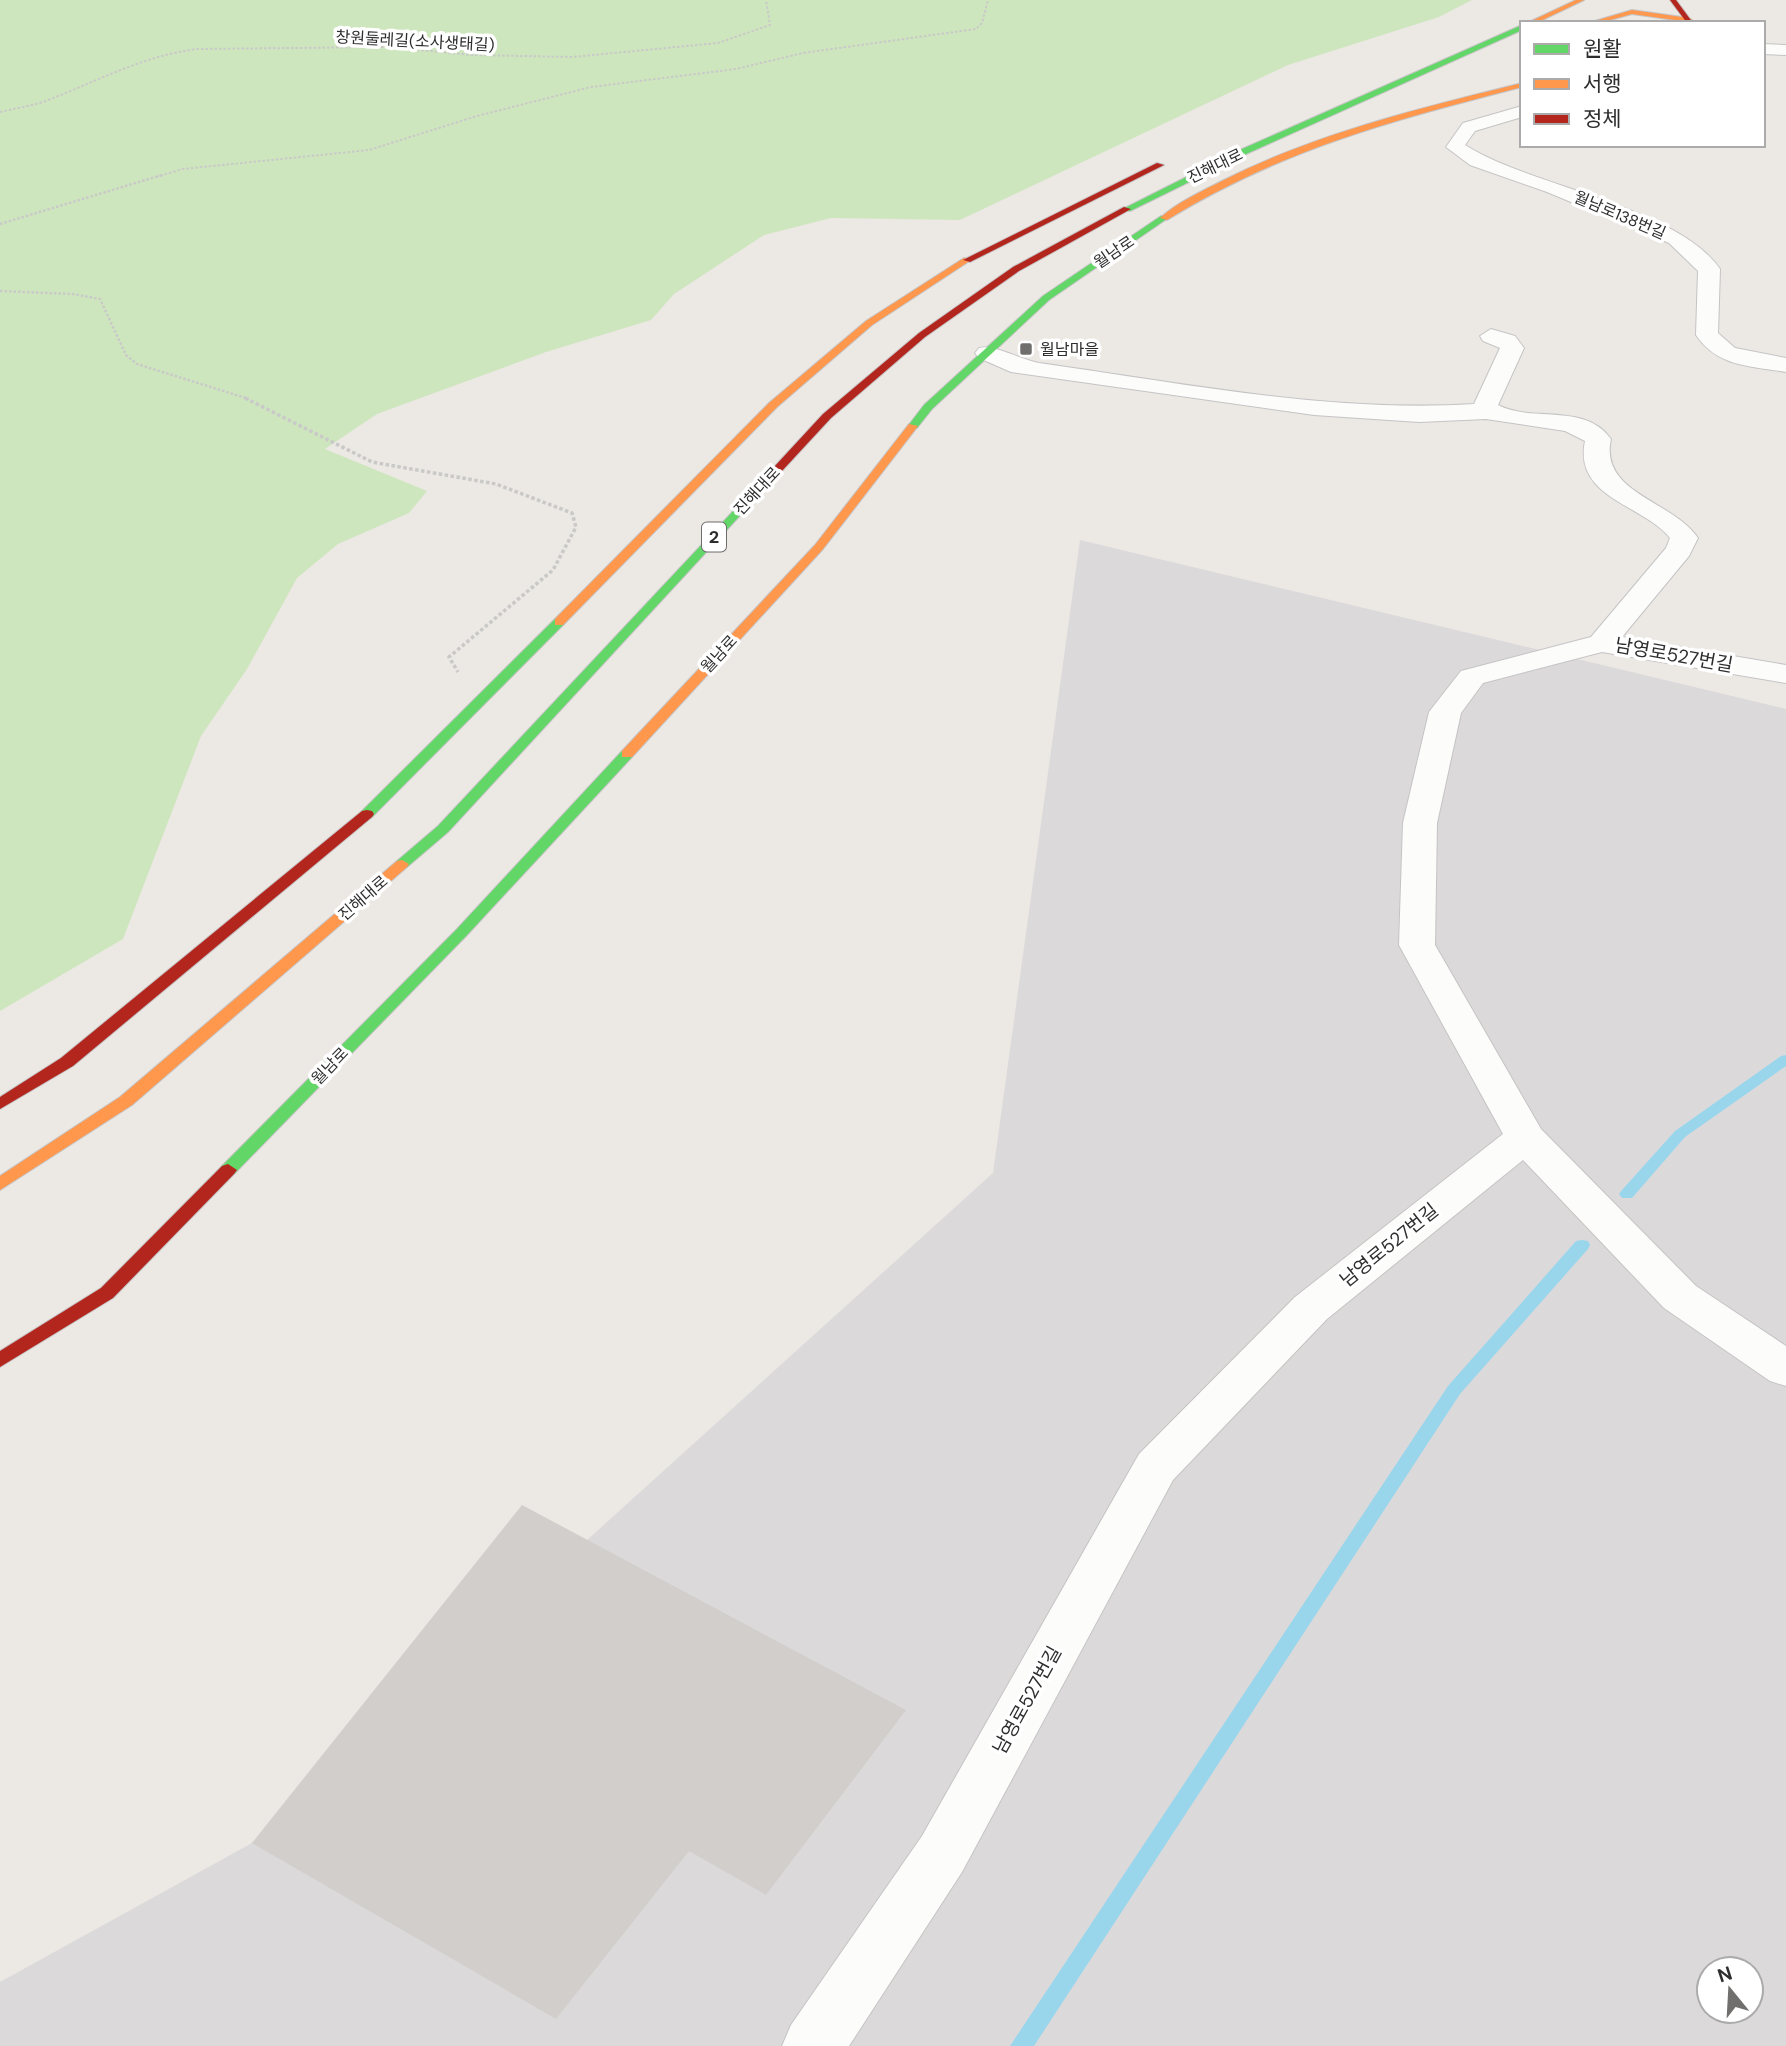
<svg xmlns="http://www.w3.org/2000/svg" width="1786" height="2046" viewBox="0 0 1786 2046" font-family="'DM Sans','Noto Sans KR',sans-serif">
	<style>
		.industrial { fill: #dcd9db; fill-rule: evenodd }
		.green { fill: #cee6be }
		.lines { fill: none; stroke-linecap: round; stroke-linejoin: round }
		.stream { fill: #99d6ec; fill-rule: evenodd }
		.building { fill: #d1cecb }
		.street-casing { stroke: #c5c4c5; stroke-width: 2 }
		.fast-casing { stroke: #c5c4c5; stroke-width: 2 }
		.slow-casing { stroke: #c5c4c5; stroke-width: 2 }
		.jam-casing { stroke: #c5c4c5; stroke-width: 2 }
		.path-far2 { stroke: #c9c9c8; stroke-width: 2; stroke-dasharray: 2.5 2; stroke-linecap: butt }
		.path-far1 { stroke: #c9c9c8; stroke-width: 2.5; stroke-dasharray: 2.5 2; stroke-linecap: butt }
		.path { stroke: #c9c9c8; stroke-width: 3.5; stroke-dasharray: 3.5 2.5; stroke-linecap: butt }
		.street { fill: #fcfcfb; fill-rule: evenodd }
		.fast { fill: #63d668; fill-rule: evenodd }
		.slow { fill: #ff974d; fill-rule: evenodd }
		.jam { fill: #b3261e; fill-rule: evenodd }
		.poi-dot { fill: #706f6e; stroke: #fff; stroke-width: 2.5 }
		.labels { text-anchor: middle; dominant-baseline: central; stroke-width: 7; stroke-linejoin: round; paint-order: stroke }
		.far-street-label { font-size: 16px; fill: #2e2e2e; stroke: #fff }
		.far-poi-label { font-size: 16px; fill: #2e2e2e; stroke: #fff; text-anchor: start }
		.shield { fill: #fff; stroke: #6d6d6d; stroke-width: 2 }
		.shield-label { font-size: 18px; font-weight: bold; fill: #2e2e2e }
		.street-label { font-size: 19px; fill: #2e2e2e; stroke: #fff }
	</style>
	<rect width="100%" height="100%" fill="#ece8e4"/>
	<!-- industrial -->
	<path class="industrial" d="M1080,540L1786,709V2046H0V1982L252,1843L993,1173ZM1709,1969H1751V2011H1709Z"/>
	<!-- green -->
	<path class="green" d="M0,0H1472L1439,17L1288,65L960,220L831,218L764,235L674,294L651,320L546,352L377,414L325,449L427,491L409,513L338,544L297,578L247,669L201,736L123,939L0,1011Z"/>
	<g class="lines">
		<!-- stream -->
		<g class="stream">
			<path d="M1786,1055V1066L1685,1137L1632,1198H1622L1619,1194L1622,1190L1675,1131L1781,1056Z"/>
			<path d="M1582,1240L1588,1241L1590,1245L1588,1249L1460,1394L1034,2046H1010L1448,1386L1576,1241Z"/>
		</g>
	</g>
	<!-- building -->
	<path class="building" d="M522,1505L906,1710L766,1895L689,1851L556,2019L252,1843Z"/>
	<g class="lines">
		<defs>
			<g id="street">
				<path d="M1763,44L1786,45V55L1763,54Z"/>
				<path d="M1522,106V117L1475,131L1465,145C1531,187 1676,206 1720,269L1718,333L1735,348L1786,358V372C1751,366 1717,367 1696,335L1698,271L1669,243L1547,192L1470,165L1446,147L1463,123Z"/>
				<path d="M1491,329L1515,336L1524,348L1498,405C1532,423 1585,402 1611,439C1599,493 1672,500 1698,538L1689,556L1622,637L1786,665V683L1602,652L1483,683L1461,713L1437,823L1435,945L1541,1129L1696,1286L1786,1346V1386L1770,1381L1664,1308L1523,1160L1327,1319L1173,1480L962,1872L849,2046H782L791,2025L922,1836L1139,1454L1295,1297L1503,1134L1399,945L1403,823L1429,712L1461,671L1591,637L1666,548L1670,538C1644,505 1573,498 1585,441L1565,431L1486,419L1419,422L1314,415L1011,372L979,358L975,353L979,348C994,344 1021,360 1039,363C1183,383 1329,413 1474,404L1500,348L1483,341L1480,336Z"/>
			</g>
			<g id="fast">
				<path d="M1522,25V30L1246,154L1130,211L1123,209L1240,150Z"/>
				<path d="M1161,216L1168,218L1049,300L932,409L917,428H909L908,426L924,405L1043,296Z"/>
				<path d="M737,507L746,509L448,832L407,867H397L395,864L397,861L438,826Z"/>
				<path d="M559,618L565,622L563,625L372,817H362L360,814L362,811L555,619Z"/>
				<path d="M627,750L632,751V757L467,935L234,1174H222L219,1170L222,1166L457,929L622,751Z"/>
			</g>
			<g id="slow">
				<path d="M1576,0H1584L1536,23H1527Z"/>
				<path d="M1632,10L1689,18L1692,20L1689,22L1632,14L1599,23H1588Z"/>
				<path d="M1522,83V87C1394,120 1280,150 1167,220L1160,218C1178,202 1202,191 1224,180C1317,133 1421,108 1522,83Z"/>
				<path d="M964,258L971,260L872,325L777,407L563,625H555V619L769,403L866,321Z"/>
				<path d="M909,424L918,426L823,549L632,757H622V751L815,545Z"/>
				<path d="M402,860L409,864L407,867L132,1105L0,1190V1176L120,1097L397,861Z"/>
			</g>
			<g id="jam">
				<path d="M1670,0H1676L1693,23H1687Z"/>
				<path d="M1157,163L1164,165L970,262L963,260Z"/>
				<path d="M1124,207L1131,209L1019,271L925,337L831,418L745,511H737V507L823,414L919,333L1013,267Z"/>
				<path d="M367,810L372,811L374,814L372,817L73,1066L0,1109V1097L61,1058L362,811Z"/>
				<path d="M228,1164L237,1170L234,1174L113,1298L0,1367V1351L101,1288L222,1166Z"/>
			</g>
		</defs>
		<!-- street casing -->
		<use href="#street" class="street-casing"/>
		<!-- fast casing -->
		<use href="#fast" class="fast-casing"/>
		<!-- slow casing -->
		<use href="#slow" class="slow-casing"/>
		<!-- jam casing -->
		<use href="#jam" class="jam-casing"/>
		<!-- path-far2 -->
		<g class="path-far2">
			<path d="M0,112C16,108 33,106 48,100C98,81 142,56 197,49L387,47L472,55L572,57L718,43L770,25L766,0"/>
			<path d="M156,177L183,169L369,150L477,116L591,87L736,69L803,53L976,29L982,23L988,0"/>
		</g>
		<!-- path-far1 -->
		<g class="path-far1">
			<path d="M0,224L162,175"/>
			<path d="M0,291L73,294L100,299L126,355L137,364L249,399"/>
		</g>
		<!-- path -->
		<path class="path" d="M245,398L372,462L496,484L572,513L576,527L553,570L449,657L458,672"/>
		<!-- street -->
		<use href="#street" class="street"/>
		<!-- fast -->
		<use href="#fast" class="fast"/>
		<!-- slow -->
		<use href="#slow" class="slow"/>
		<!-- jam -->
		<use href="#jam" class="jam"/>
	</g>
	<!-- markers -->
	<rect class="poi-dot" x="1019" y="342" width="14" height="14" rx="3.5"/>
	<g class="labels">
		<!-- far-street labels -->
		<g class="far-street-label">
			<text transform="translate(415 41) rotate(3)">창원둘레길(소사생태길)</text>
			<text transform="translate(1215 166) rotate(-26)">진해대로</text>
			<text transform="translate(1620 215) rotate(23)">월남로138번길</text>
			<text transform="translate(1114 252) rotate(-34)">월남로</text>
			<text transform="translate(757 491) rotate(-47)">진해대로</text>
			<text transform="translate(719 654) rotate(-47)">월남로</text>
			<text transform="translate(363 898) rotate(-41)">진해대로</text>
			<text transform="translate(330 1066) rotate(-46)">월남로</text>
		</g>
		<!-- far-poi labels -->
		<g class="far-poi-label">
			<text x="1040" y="349">월남마을</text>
		</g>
		<!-- shield labels -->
		<rect class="shield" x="702" y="522.5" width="24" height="29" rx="5"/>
		<g class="shield-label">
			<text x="714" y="537">2</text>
		</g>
		<!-- street labels -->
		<g class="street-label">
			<text transform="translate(1674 655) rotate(10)">남영로527번길</text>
			<text transform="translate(1389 1245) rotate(-39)">남영로527번길</text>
			<text transform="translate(1027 1700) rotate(-61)">남영로527번길</text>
		</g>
	</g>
	<!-- legend -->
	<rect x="1520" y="21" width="245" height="126" fill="#ffffff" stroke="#ababab" stroke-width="2"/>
	<rect x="1534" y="44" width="35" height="10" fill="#63d668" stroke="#ababab" stroke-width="2"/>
	<text x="1583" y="56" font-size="21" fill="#2e2e2e">원활</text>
	<rect x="1534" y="79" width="35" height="10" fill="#ff974d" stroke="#ababab" stroke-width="2"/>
	<text x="1583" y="91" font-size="21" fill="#2e2e2e">서행</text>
	<rect x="1534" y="114" width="35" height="10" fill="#b3261e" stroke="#ababab" stroke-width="2"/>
	<text x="1583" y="126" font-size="21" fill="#2e2e2e">정체</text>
	<!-- north arrow -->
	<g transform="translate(1730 1990) rotate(342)"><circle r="33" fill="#ffffff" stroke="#ababab" stroke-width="2"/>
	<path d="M0-5L12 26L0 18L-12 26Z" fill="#706f6e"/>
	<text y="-10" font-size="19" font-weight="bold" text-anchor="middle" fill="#2e2e2e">N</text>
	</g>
</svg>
